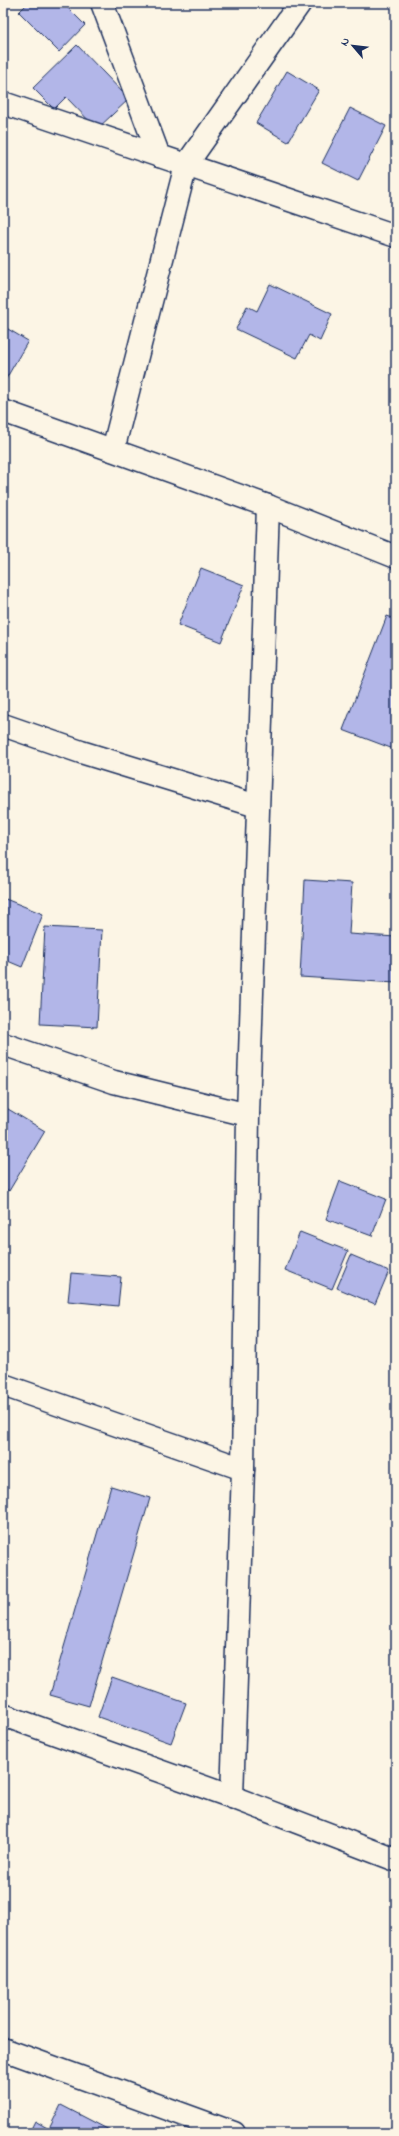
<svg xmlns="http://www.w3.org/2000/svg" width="399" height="2136" viewBox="0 0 399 2136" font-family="'Indie Flower',sans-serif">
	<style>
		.building { fill: #b2b6e8; stroke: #1b2f5e }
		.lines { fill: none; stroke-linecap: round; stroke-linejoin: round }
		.street-casing { stroke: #1b2f5e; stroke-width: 25 }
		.street { stroke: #fcf5e5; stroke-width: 22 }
	</style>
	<rect width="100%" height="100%" fill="#fcf5e5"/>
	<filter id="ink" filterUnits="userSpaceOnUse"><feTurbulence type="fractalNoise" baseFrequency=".025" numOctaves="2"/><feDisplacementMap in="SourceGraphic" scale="8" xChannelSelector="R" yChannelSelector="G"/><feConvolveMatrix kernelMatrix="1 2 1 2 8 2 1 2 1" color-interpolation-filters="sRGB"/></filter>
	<g filter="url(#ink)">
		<!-- building -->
		<g class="building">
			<path d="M28,3H63L85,25L59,52L19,12Z"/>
			<path d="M77,45L129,99L97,129L66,97L54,109L33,88Z"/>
			<path d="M287,71L319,90L288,142L256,123Z"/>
			<path d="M350,108L386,126L358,181L322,163Z"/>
			<path d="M270,284L332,314L320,341L309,335L297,358L236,329L247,306L257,311Z"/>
			<path d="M3,326L28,341L3,384Z"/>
			<path d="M201,568L244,585L221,642L178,625Z"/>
			<path d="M387,616L396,619V750L343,730Z"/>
			<path d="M305,880L352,883L349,934L396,937V983L300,977Z"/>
			<path d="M3,898L43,914L22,967L3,959Z"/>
			<path d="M45,927L102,930L97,1027L40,1024Z"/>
			<path d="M3,1106L45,1131L9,1191L3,1187Z"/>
			<path d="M340,1181L386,1199L372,1236L326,1219Z"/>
			<path d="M300,1232L348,1251L332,1289L285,1270Z"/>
			<path d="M351,1255L389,1271L375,1304L337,1288Z"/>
			<path d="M71,1273L121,1277L118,1306L68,1301Z"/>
			<path d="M111,1486L150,1498L89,1706L50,1695Z"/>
			<path d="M112,1677L186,1703L171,1743L98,1717Z"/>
			<path d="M61,2105L115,2133H29L35,2121L49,2129Z"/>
		</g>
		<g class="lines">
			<defs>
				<g id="street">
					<path d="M102,3L159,156"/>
					<path d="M3,103L396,236"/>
					<path d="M3,411L268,506L396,557"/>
					<path d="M113,450L186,165L300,3"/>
					<path d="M3,725L81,752L257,806"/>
					<path d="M3,1044L114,1082L248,1115"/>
					<path d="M3,1385L243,1469"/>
					<path d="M3,1715L232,1797L396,1860"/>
					<path d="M232,1797L243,1469L248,1115L268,506"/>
					<path d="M3,2049L234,2133"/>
				</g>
			</defs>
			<!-- street casing -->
			<use href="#street" class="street-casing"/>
			<!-- street -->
			<use href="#street" class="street"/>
		</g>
	</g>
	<!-- margin -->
	<rect width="399" height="2136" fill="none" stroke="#fcf5e5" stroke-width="16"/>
	<rect x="8" y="8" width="383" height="2120" fill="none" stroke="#1b2f5e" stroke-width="1.5" filter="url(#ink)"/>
	<!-- north arrow -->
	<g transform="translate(353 46) rotate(298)" stroke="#fcf5e5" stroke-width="3" paint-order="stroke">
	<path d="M0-3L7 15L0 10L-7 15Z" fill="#1b2f5e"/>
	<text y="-6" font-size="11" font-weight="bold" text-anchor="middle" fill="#1b2f5e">N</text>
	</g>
</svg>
